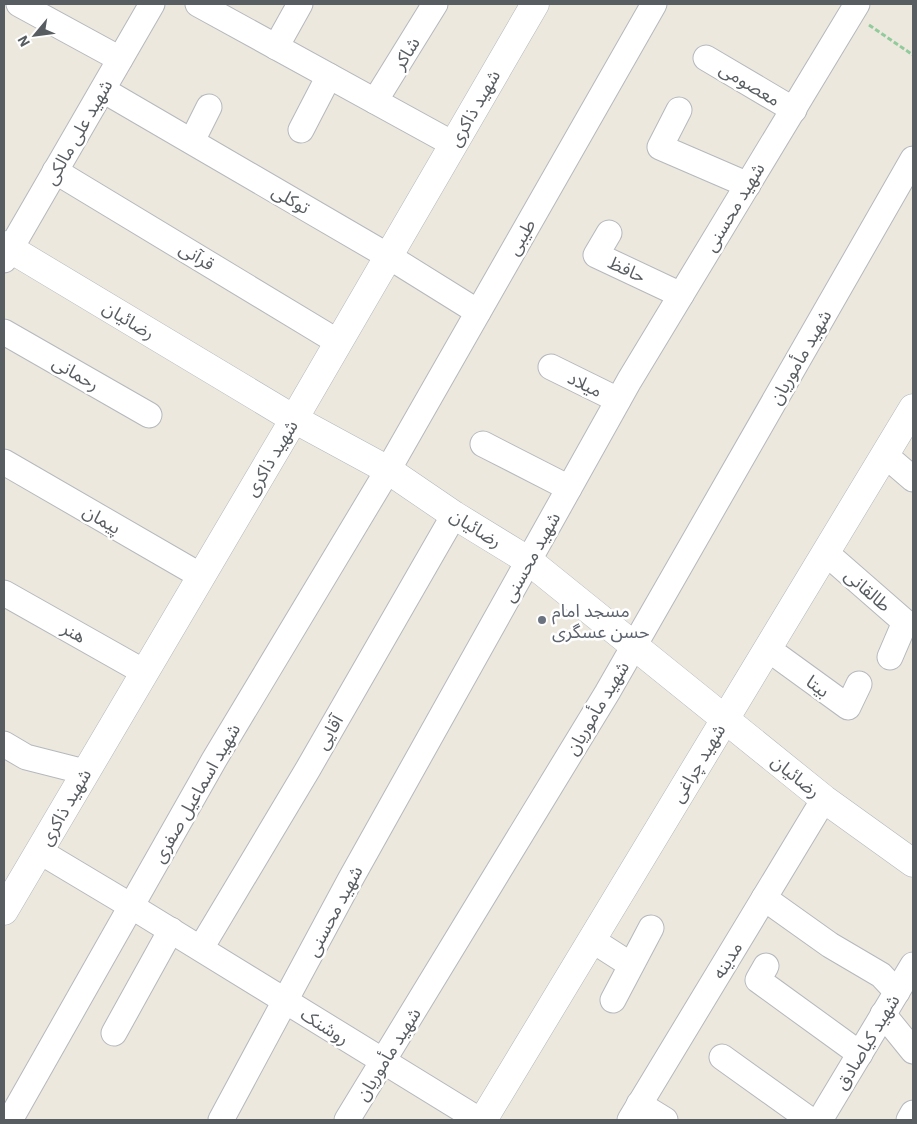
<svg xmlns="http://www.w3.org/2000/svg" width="917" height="1124" viewBox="0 0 917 1124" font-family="'IBM Plex Sans','Noto Sans Arabic',sans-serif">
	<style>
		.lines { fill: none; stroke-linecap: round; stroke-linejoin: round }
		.street-casing { stroke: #b5b8bd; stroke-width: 27 }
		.secondary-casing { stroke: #b2b8bd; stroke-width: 29 }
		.path { stroke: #92cb9b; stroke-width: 3; stroke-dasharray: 5 2.5; stroke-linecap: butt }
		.street { stroke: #fff; stroke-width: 25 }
		.secondary { stroke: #fff; stroke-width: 28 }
		.worship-dot { fill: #6b7280; stroke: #fff; stroke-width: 2 }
		.labels { text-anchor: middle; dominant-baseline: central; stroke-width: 5; stroke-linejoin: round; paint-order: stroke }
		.street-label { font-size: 18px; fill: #585d61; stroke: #fff }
		.worship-label { font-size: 18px; fill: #5b616d; stroke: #fff; text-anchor: start }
	</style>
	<rect width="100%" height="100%" fill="#ece8de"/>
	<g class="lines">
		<defs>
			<g id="street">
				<path d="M19,4L120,59"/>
				<path d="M198,4L453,144"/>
				<path d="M276,47L300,4"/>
				<path d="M706,58L794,110"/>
				<path d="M103,90L388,256L478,312"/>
				<path d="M375,101L435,4"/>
				<path d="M679,110L660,147L748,185"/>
				<path d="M301,130L329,76"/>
				<path d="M192,141L209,107"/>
				<path d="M55,171L338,342"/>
				<path d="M609,233L596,255L681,295"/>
				<path d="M4,260L152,4"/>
				<path d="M4,332L149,415"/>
				<path d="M551,367L618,400"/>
				<path d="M483,444L569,488"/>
				<path d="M885,455L913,479"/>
				<path d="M4,462L201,576"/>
				<path d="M826,553L905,622L890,657"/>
				<path d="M4,593L144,672"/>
				<path d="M768,649L848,707L859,684"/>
				<path d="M4,744L26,757L85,772"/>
				<path d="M39,851L131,906L479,1120"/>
				<path d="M764,898L830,945L881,975L897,992"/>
				<path d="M592,940L631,965"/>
				<path d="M201,948L308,769L454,515"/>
				<path d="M766,966L758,980L860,1054"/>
				<path d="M613,1000L651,928"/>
				<path d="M883,1014L913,1051"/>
				<path d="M114,1033L171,930"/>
				<path d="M722,1057L810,1120"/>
				<path d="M639,1104L665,1120"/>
				<path d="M10,1120L214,760L388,470L654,4"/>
				<path d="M221,1120L350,880L629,381L857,4"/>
				<path d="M347,1120L607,693L913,159"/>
				<path d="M630,1120L824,799"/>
				<path d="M820,1120L913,965"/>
				<path d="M909,1120L913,1113"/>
			</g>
			<g id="secondary">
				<path d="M4,245L294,419L388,470L454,515L529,561L824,799L913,863"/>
				<path d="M4,911L294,419L535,4"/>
				<path d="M483,1120L913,408"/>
			</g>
		</defs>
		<!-- street casing -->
		<use href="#street" class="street-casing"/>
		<!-- secondary casing -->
		<use href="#secondary" class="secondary-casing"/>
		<!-- path -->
		<path class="path" d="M869,25L913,55"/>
		<!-- street -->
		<use href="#street" class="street"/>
		<!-- secondary -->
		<use href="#secondary" class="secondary"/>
	</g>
	<!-- markers -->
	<circle class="worship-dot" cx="542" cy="620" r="5"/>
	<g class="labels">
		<!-- street labels -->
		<g class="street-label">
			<text transform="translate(406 53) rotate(-58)">شاکر</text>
			<text transform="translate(750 84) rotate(31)">معصومی</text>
			<text transform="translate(474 108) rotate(-60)">شهید ذاکری</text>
			<text transform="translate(78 132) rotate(-60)">شهید علی مالکی</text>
			<text transform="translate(291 199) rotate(30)">توکلی</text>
			<text transform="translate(734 207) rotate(-59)">شهید محسنی</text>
			<text transform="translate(521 237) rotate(-60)">طیبی</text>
			<text transform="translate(197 256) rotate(31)">قرآنی</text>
			<text transform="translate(627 269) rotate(25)">حافظ</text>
			<text transform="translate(129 320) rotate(31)">رضائیان</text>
			<text transform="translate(800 357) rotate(-60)">شهید مأموریان</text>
			<text transform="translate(76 373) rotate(30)">رحمانی</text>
			<text transform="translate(585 384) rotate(26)">میلاد</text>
			<text transform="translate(271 458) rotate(-59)">شهید ذاکری</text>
			<text transform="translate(102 519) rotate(30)">پیمان</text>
			<text transform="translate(476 528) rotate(32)">رضائیان</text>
			<text transform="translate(531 557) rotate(-61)">شهید محسنی</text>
			<text transform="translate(868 590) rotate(41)">طالقانی</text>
			<text transform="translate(74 632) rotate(29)">هنر</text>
			<text transform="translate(818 686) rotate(36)">بیتا</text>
			<text transform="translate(597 708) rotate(-59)">شهید مأموریان</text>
			<text transform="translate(329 732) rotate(-60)">آقایی</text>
			<text transform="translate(698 763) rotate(-59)">شهید چراغی</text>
			<text transform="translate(796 776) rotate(39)">رضائیان</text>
			<text transform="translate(196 793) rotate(-60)">شهید اسماعیل صفری</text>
			<text transform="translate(65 807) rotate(-60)">شهید ذاکری</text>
			<text transform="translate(334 911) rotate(-62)">شهید محسنی</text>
			<text transform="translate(727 960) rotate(-58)">مدینه</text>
			<text transform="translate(325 1026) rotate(32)">روشنک</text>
			<text transform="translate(867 1042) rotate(-59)">شهید کیاصادق</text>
			<text transform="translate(388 1054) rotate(-58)">شهید مأموریان</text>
		</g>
		<!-- worship labels -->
		<g class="worship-label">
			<text x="552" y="610">مسجد امام<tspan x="552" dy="21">حسن عسگری</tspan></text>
		</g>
	</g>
	<!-- border -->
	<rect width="917" height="1124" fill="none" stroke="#585d61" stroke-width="10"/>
	<!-- north arrow -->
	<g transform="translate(35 35) rotate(241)" stroke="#ffffff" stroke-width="4" paint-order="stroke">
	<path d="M0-4L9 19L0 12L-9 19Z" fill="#585d61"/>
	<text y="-8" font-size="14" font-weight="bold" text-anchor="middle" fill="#585d61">N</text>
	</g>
</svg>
